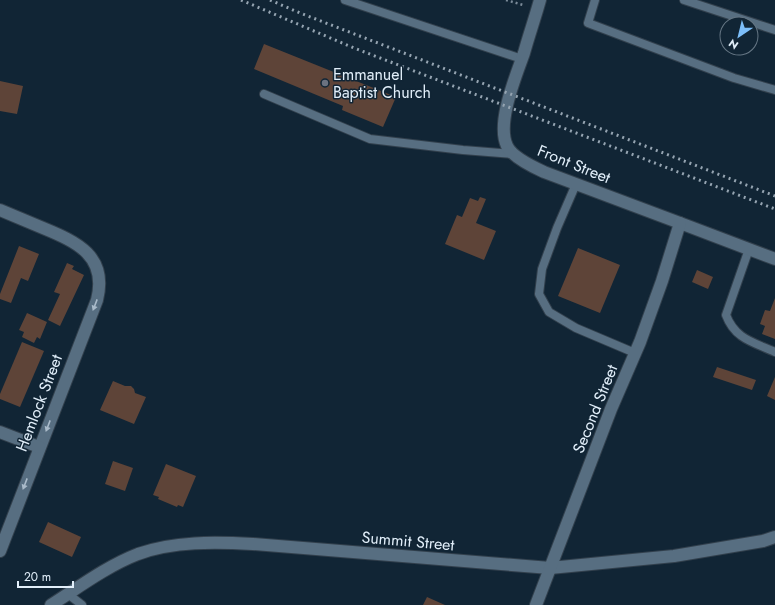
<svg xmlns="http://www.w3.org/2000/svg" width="775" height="605" viewBox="0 0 775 605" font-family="Jost,sans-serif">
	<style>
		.building { fill: #5e4438 }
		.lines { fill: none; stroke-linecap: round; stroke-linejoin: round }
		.lane-casing { stroke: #32404d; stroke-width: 10 }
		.street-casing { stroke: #32404d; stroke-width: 14 }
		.secondary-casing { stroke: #32404d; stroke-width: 14 }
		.path { stroke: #7b8b99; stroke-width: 2.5; stroke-dasharray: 2 3; stroke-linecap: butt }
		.lane { stroke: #576e81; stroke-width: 8 }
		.street { stroke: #576e81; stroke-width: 12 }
		.secondary { stroke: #576e81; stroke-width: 12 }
		.rail { stroke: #95a4b1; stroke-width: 3; stroke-dasharray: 2 4; stroke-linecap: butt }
		.oneway { fill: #aabbca }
		.worship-dot { fill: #6b7280; stroke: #112535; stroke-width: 1.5 }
		.labels { text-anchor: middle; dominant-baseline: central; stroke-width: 3; stroke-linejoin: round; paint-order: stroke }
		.poi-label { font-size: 16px; fill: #e2effa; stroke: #112535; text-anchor: start }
		.street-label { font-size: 16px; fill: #e2effa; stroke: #112535 }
	</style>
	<rect width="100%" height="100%" fill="#112535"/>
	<!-- building -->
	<g class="building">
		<path d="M264,44L396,97L383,127L342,110L343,106L254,69Z"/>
		<path d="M0,81L23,86L17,114L0,111Z"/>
		<path d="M480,197L486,199L476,223L496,231L484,260L445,244L457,215L462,217L470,198L478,201Z"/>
		<path d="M19,246L39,254L28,281L21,278L11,303L0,299V294Z"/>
		<path d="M578,248L620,265L600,313L558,296Z"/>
		<path d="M67,263L74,266L72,269L84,275L60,326L48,320L60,294L54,292Z"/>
		<path d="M697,270L713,277L708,289L692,282Z"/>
		<path d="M775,298V339L762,334L765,326L760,324L765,310L770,311Z"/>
		<path d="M27,313L47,322L40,339L37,337L34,343L22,337L24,332L19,330Z"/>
		<path d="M22,342L44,351L20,407L0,399V394Z"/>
		<path d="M717,367L756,380L752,390L713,377Z"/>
		<path d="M775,377V400L767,396Z"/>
		<path d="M113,381L125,386H131L134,389L135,393L146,397L134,424L100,410Z"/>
		<path d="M113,461L133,468L125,491L105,484Z"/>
		<path d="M166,464L196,476L183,507L178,505L177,507L158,499L159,497L153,495Z"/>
		<path d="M48,522L81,537L72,557L39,542Z"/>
		<path d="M427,597L445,605H423Z"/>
	</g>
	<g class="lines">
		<defs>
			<g id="lane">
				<path d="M345,0L522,59"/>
				<path d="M595,0L588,23L734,78L775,90"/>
				<path d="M684,0L775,30"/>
				<path d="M264,94L370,139L463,150L514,154"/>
				<path d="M576,184L557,228L542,269L539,294L549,312L576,328L635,353"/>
				<path d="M749,249L726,315C735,339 753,342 775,352"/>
				<path d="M68,594L82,605"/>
			</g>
			<g id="street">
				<path d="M0,210C14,216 29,222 43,228C77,242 108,256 97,300L0,551"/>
				<path d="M680,223L775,259"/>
				<path d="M0,432L39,447"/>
				<path d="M51,605C79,587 107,566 138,554C174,541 215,542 253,544L550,568L674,556L763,541L775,537"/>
			</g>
			<path id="secondary" d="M536,605L611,409L640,342L662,281L680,223L544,172C533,167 512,157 507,146C496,123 516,76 524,53C529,35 535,18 540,0"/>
		</defs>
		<!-- lane casing -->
		<use href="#lane" class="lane-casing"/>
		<!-- street casing -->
		<use href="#street" class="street-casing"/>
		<!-- secondary casing -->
		<use href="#secondary" class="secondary-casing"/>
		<!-- path -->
		<path class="path" d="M506,0L523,5"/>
		<!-- lane -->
		<use href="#lane" class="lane"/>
		<!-- street -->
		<use href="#street" class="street"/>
		<!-- secondary -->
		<use href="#secondary" class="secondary"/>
		<!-- rail -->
		<g class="rail">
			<path d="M241,0L354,48L775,209"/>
			<path d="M270,0L300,13L775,196"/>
		</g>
	</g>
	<!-- one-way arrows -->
	<defs><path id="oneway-solid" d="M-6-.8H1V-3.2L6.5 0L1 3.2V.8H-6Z"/></defs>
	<g class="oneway">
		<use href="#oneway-solid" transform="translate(95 305) rotate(111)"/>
		<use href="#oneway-solid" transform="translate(48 426) rotate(111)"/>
		<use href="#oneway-solid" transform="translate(25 484) rotate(111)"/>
	</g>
	<!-- markers -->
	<circle class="worship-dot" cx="325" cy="83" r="4"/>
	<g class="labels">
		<!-- poi labels -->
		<g class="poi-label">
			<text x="333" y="74">Emmanuel<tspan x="333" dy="18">Baptist Church</tspan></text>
		</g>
		<!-- street labels -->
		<g class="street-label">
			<text transform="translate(574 164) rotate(22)">Front Street</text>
			<text transform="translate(39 403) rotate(-69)">Hemlock Street</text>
			<text transform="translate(595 409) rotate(-68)">Second Street</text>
			<text transform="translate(408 541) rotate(5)">Summit Street</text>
		</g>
	</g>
	<!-- north arrow -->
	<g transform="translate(739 36) rotate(215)"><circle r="19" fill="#112535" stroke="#657684"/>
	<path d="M0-3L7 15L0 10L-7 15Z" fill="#7cbef9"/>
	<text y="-6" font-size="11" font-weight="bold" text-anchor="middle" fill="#e2effa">N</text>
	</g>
	<!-- scale -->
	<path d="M18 581v6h55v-6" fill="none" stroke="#e2effa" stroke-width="2"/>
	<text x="24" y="581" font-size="12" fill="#e2effa" stroke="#112535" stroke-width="3" paint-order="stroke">20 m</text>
</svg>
